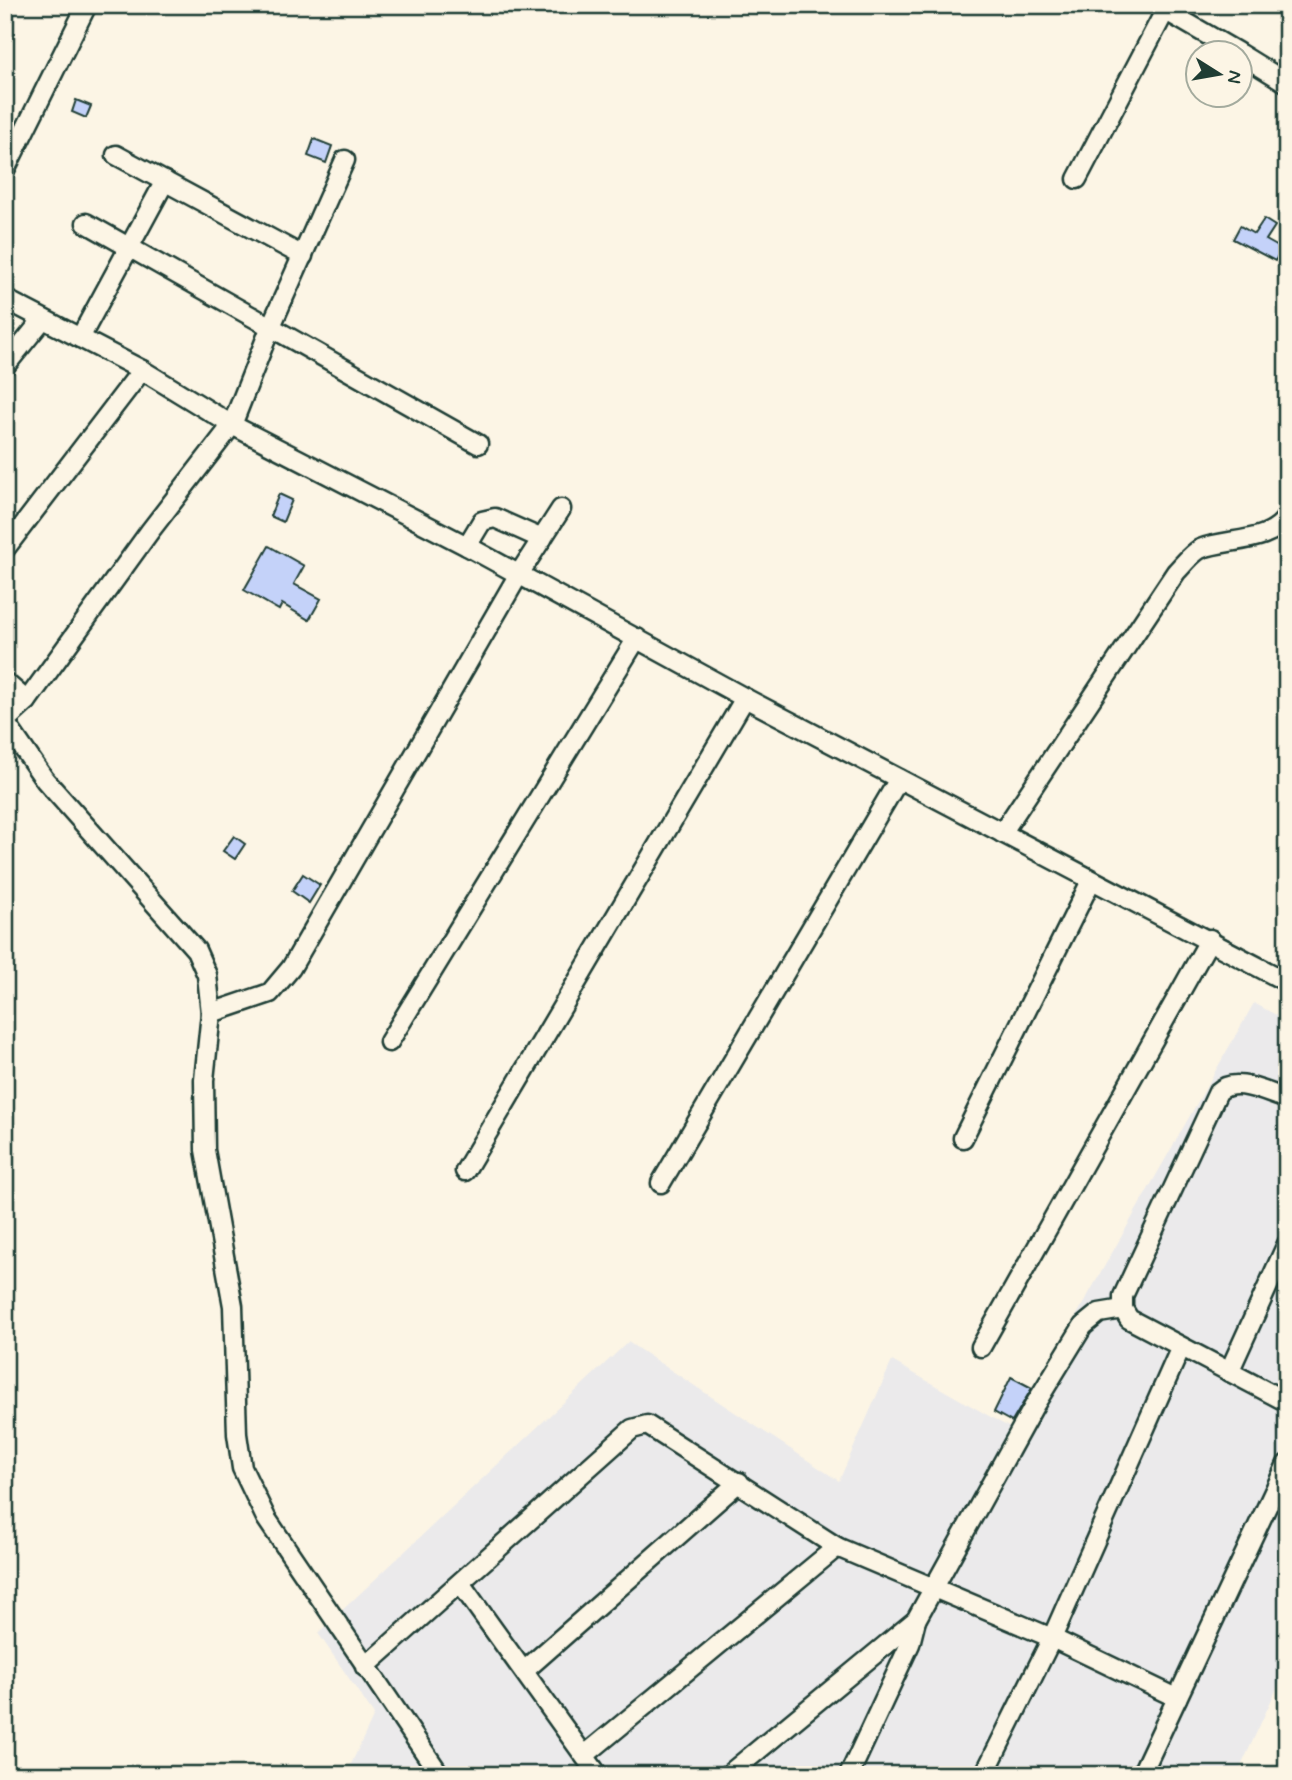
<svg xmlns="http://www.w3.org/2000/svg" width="1292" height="1780" viewBox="0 0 1292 1780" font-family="Mynerve,sans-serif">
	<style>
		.built { fill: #ebeaeb }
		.building { fill: #c4d2f9; stroke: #1f3d34; stroke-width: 2 }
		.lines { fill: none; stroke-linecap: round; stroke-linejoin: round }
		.minor-casing { stroke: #1f3d34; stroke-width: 23 }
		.minor { stroke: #fcf5e5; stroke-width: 18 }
	</style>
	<rect width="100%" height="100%" fill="#fcf5e5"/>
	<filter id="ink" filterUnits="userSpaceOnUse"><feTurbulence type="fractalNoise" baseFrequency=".0143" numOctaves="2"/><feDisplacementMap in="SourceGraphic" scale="14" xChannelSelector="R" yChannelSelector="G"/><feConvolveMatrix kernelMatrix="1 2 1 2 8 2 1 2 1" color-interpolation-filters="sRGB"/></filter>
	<g filter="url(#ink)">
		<!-- built -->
		<path class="built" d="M1254,1003L1287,1021V1666L1237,1775H346L374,1715L318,1633L628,1342L839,1481L892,1361L1012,1429Z"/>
		<!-- building -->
		<g class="building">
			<path d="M76,100L91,106L86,118L72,112Z"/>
			<path d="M314,139L332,146L326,163L308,156Z"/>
			<path d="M1264,219L1275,226L1266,240L1282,249L1275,261L1233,239L1240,226L1254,234Z"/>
			<path d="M279,494L292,500L283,522L270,516Z"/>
			<path d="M269,546L304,566L294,584L321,599L309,620L282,604L279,610L244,590Z"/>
			<path d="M234,836L245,844L235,859L223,851Z"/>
			<path d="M303,874L320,885L309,903L292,891Z"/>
			<path d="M1011,1377L1032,1388L1012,1422L994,1412Z"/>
		</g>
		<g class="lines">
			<defs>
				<g id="minor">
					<path d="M1156,5L1237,52"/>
					<path d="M1240,54L1287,83"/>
					<path d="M116,155L303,256"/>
					<path d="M5,170L87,5"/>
					<path d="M1077,179L1165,11"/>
					<path d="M86,223L478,444"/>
					<path d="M5,299L142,370L232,425L467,546L745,698L1287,982"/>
					<path d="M80,338L165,181"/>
					<path d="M5,366L43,319"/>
					<path d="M467,546L482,521L495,518L542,539"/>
					<path d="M5,549L142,370"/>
					<path d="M5,682L27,701"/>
					<path d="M5,721L27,701L150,531L232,425L271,326L345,160"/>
					<path d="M5,722L45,780L196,950L207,975L211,1013L204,1080L205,1150L233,1306L237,1434L242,1468L266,1518L440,1775"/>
					<path d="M1002,833L1176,572C1183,565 1192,553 1200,549C1226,538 1271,544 1287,516"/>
					<path d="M211,1013L270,993L291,968L519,574L561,509"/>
					<path d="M389,1042L637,638"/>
					<path d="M1287,1099C1266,1093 1235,1075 1218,1092L1123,1296V1309L1129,1319L1287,1402"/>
					<path d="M963,1138L1091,881"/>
					<path d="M465,1171L745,698"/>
					<path d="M661,1183L899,779"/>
					<path d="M981,1347L1210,939"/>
					<path d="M1229,1372L1287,1244"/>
					<path d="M460,1583L598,1775"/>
					<path d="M365,1667L632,1429L647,1425L837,1547L1052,1638L1177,1698"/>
					<path d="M524,1671L739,1482"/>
					<path d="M585,1755L837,1547"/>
					<path d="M728,1775L916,1620L1034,1406L1083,1326L1099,1313L1123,1309"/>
					<path d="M849,1775L910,1644L916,1620"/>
					<path d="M984,1775L1052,1638L1181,1347"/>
					<path d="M1141,1775L1287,1464"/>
				</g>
			</defs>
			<!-- minor casing -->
			<use href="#minor" class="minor-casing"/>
			<!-- minor -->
			<use href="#minor" class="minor"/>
		</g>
	</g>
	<!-- margin -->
	<rect width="1292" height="1780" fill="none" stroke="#fcf5e5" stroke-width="28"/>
	<rect x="14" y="14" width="1264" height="1752" fill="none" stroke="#1f3d34" stroke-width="2.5" filter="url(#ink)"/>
	<!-- north arrow -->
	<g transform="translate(1219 74) rotate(101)"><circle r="33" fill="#fcf5e5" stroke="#a4ab9e" stroke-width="2"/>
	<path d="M0-5L12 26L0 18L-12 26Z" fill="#1f3d34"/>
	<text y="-10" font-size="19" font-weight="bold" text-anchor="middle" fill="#1f3d34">N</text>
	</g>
</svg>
